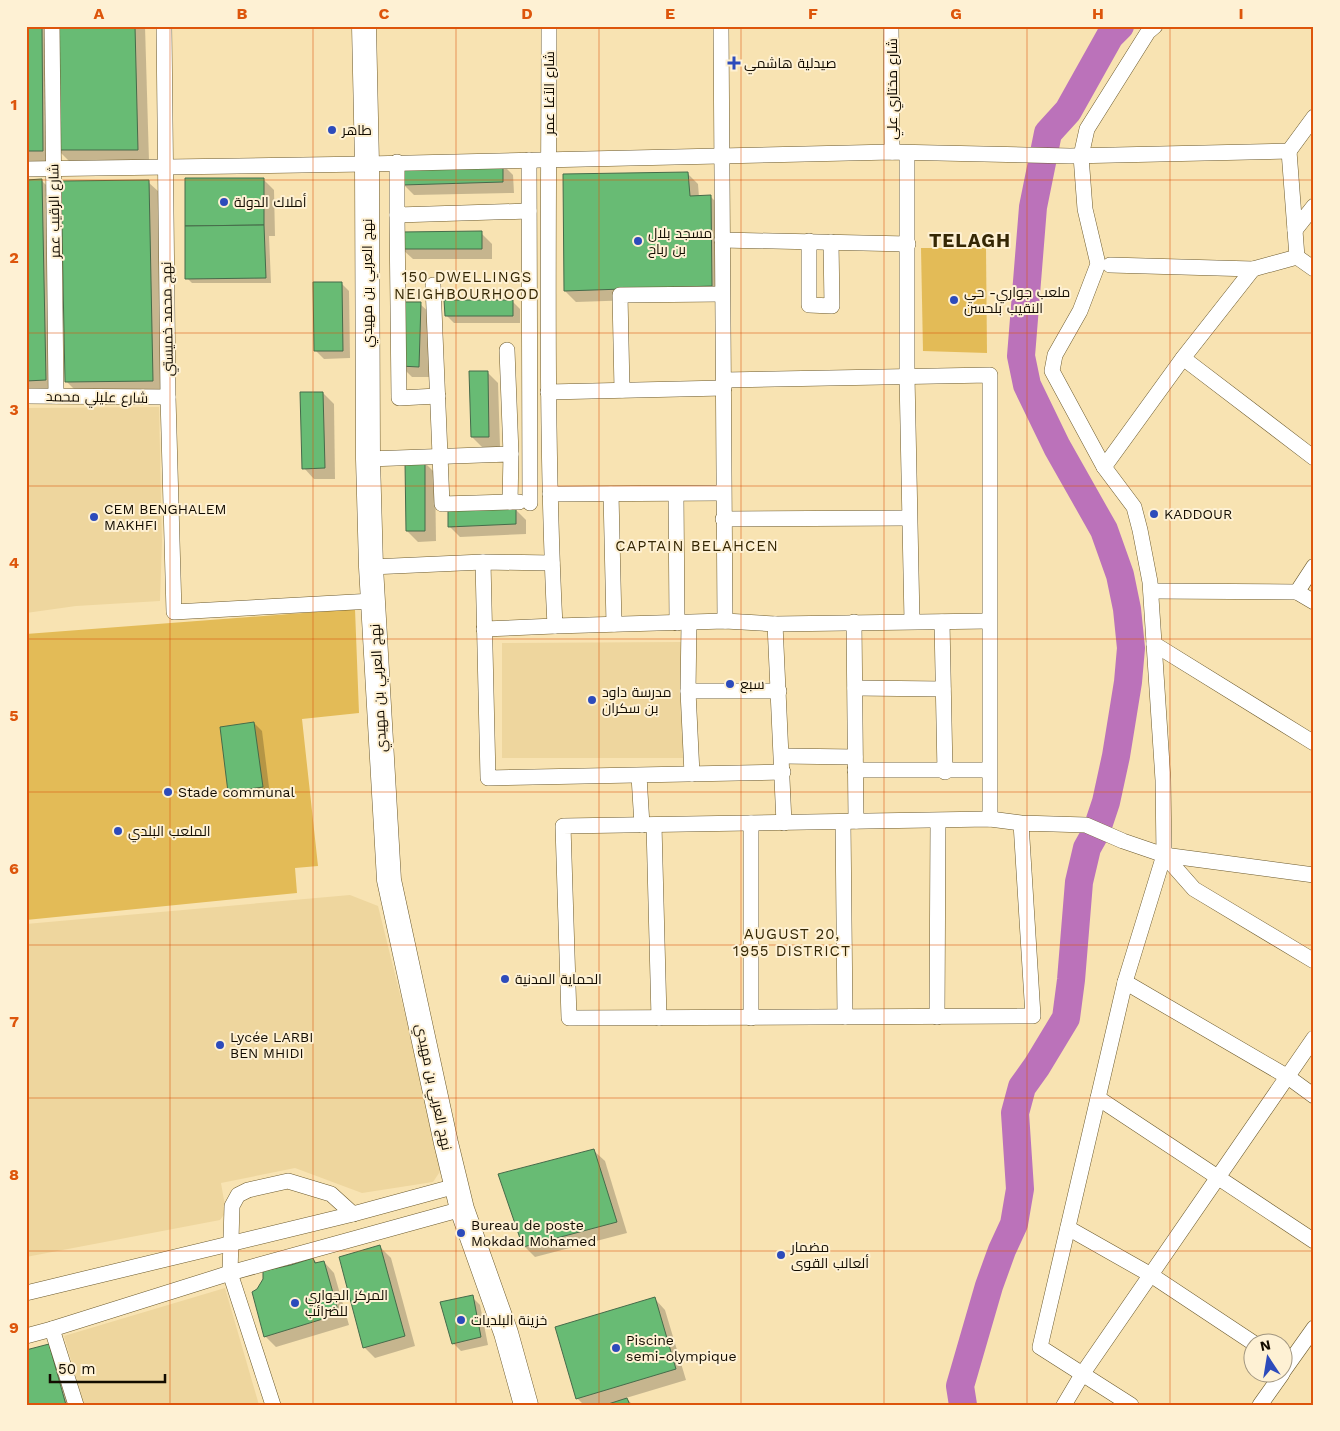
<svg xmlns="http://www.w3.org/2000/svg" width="1340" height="1431" viewBox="0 0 1340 1431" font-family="'Work Sans',Cairo,sans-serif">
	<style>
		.built { fill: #eed69e }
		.green { fill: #e3bb57 }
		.shadow { fill: #0003 }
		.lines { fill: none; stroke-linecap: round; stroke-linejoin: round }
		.river { stroke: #bb72ba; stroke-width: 28 }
		.building { fill: #68bb74; stroke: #466b4a }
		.street-casing { stroke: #6c5a2d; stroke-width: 16 }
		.primary-casing { stroke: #6c5a2d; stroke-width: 25 }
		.street { stroke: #fff; stroke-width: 15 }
		.primary { stroke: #fff; stroke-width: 24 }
		.grid { fill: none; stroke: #dd550b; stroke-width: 1; stroke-opacity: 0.55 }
		.poi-dot { fill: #2d4bbb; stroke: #fef1d4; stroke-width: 2 }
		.labels { text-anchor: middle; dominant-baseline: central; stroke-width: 4; stroke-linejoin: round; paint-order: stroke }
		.poi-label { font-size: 14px; fill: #130c00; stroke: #fef1d4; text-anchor: start }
		.street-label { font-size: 14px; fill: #130c00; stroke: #fef1d4 }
		.neighbourhood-label { font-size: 15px; letter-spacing: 1px; fill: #352704; stroke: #fef1d4 }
		.district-label { font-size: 19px; font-weight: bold; letter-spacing: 1px; fill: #352704; stroke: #fef1d4 }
		.neatline { fill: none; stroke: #dd550b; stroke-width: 2 }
		.grid-label { font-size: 16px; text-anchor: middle; font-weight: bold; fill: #dd550b }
	</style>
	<rect width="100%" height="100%" fill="#f8e3b2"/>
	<!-- built -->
	<g class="built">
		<path d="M159,407L162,541L160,601L76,606L26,613V408Z"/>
		<path d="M683,642V758H502V643Z"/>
		<path d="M350,895L378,906L443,1167L433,1182L362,1193L295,1168L221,1183L226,1212L220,1220L26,1257V924Z"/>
		<path d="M225,1288L259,1405H84L64,1336Z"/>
	</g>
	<!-- green -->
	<g class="green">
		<path d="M921,248H986L987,353L923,351Z"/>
		<path d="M355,609L359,713L302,719L318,866L295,868L297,893L26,920V634Z"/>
	</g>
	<!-- shadow -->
	<g class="shadow">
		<path d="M26,26H53V161L26,162Z"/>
		<path d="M58,26H145L149,161H69L58,150Z"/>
		<path d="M502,164L513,175L514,193L414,195L403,184Z"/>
		<path d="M687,173L698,184L699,197H711L721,207L723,297L576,302L565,291Z"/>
		<path d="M41,180L52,191L56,391H26V181Z"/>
		<path d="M264,180L274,190L275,236H269L271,283H192L187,278Z"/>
		<path d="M148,182L159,192L163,391L77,392L66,381Z"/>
		<path d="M481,233L492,244V259H413L402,249Z"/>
		<path d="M341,283L349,291L350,358L324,359L316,351Z"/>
		<path d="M512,301L520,309V323H454L446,315Z"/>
		<path d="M420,304L431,314L430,377H412L401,366Z"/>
		<path d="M487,372L498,383L500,447L483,448L472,437Z"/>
		<path d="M323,393L334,404L335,479H314L304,468Z"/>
		<path d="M424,462L435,473L436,541L418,542L407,531Z"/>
		<path d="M515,509L526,520V534L460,537L449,526Z"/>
		<path d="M254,723L262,731L270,795L238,799L230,791Z"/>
		<path d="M594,1151L605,1161L627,1233L535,1257L524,1246Z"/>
		<path d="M380,1247L391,1258L415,1346L375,1358L364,1347Z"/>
		<path d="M313,1259L318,1264L324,1262L334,1273L349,1325L276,1347L265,1336L258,1290L265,1279L291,1266Z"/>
		<path d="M472,1297L480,1305L488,1345L461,1351L453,1343Z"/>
		<path d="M655,1299L665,1310L686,1380L626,1398L633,1405H584L577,1398Z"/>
		<path d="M49,1345L60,1356L73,1405H26Z"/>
	</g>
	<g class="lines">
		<!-- river -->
		<path class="river" d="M963,1405L960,1386L989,1286L1002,1250L1014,1224L1020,1189L1015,1113L1022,1087L1037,1066L1066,1018L1071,980L1079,882L1087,848L1096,832L1106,802L1116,756L1128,682L1131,648L1127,609L1120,575L1104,530L1057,447L1027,385L1021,356L1033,207L1048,133L1068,111L1110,36L1120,26"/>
	</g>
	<!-- building -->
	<g class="building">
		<path d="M26,26H42L43,151H26Z"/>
		<path d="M57,26H135L138,150H57Z"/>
		<path d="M503,163V182L402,185L401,165Z"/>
		<path d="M688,172L690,196L711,195L712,286L564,291L563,174Z"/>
		<path d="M185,178H264V225L185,226Z"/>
		<path d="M42,179L46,380L26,381V180Z"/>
		<path d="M149,180L153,381L65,382L61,181Z"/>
		<path d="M264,225L266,278L185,279V226Z"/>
		<path d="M482,231V249H401V232Z"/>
		<path d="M313,282H342L343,351H314Z"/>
		<path d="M444,300H513V316H445Z"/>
		<path d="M401,302H421L419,367L400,366Z"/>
		<path d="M469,371H488L489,437H471Z"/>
		<path d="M300,392H323L325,468L302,469Z"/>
		<path d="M425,461V531H406L405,462Z"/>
		<path d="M516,507V524L448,527V510Z"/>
		<path d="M254,722L263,787L228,792L220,727Z"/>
		<path d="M594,1149L617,1222L523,1247L498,1174Z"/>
		<path d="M380,1245L405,1336L363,1348L339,1257Z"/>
		<path d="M313,1258L315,1263L324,1261L339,1314L264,1337L252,1292L257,1289L263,1279V1271L291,1265Z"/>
		<path d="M473,1295L481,1337L452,1344L440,1302Z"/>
		<path d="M655,1297L676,1369L576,1399L555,1327Z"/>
		<path d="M49,1344L66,1405H26V1350Z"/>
		<path d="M627,1398L630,1405H605Z"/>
	</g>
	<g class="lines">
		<defs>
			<g id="street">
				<path d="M52,26L56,396"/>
				<path d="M164,26L168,397L174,612L373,601"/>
				<path d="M549,26C549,226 545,426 555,626L725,621L775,624L989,621"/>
				<path d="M721,26L725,621"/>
				<path d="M891,26L892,152"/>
				<path d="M1289,151L1297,257"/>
				<path d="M907,153V376L912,621"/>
				<path d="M529,160L530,503"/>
				<path d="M397,162V215L529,211"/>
				<path d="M26,169L367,164L892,152L1070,156L1289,151L1314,117"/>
				<path d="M397,215L399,398L438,396"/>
				<path d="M1295,230L1314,206"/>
				<path d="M722,240L908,244"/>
				<path d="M809,241V305L832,306L831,242"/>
				<path d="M1110,265L1253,269L1297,257L1314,269"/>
				<path d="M433,285L442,504L510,502"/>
				<path d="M507,350L511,454"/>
				<path d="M1183,358L1314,458"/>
				<path d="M724,380L990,375V819"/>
				<path d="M622,390L620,295L722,294"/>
				<path d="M548,392L724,388"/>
				<path d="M26,396L168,397"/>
				<path d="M368,459L511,454L510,502H519"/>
				<path d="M1104,467L1183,358L1253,269"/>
				<path d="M550,494L723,493"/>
				<path d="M611,494L614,624"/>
				<path d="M676,494L677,623"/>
				<path d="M723,519L909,518"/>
				<path d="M483,562L488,778L783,772"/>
				<path d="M371,567L483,562L552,563"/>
				<path d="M1151,591L1297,592L1314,566"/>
				<path d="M1297,592L1314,602"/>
				<path d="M854,622L856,821"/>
				<path d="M942,622L945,772"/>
				<path d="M689,623L688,691L692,774"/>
				<path d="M775,624L784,823"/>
				<path d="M484,629L555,626"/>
				<path d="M1154,644L1314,743"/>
				<path d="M855,688L943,689"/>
				<path d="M688,691H779"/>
				<path d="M782,756L855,757"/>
				<path d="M855,770H989"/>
				<path d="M639,776L642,825"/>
				<path d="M843,822L845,1017"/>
				<path d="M751,823V1018"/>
				<path d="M1021,823L1033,1016L569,1018L563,826L990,819L1021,823L1086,825L1123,841L1164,855L1314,875"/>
				<path d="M654,825L659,1018"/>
				<path d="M1164,855L1194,889L1314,961"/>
				<path d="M1125,982L1288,1077L1314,1096"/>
				<path d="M937,1017L938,821"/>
				<path d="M1098,1098L1314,1241"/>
				<path d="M1068,1228L1151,1275L1255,1344"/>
				<path d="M26,1293L353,1214L456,1186"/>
				<path d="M26,1336L52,1329"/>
				<path d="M1282,1373L1314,1328"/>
				<path d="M76,1405L52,1329L230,1273L462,1209"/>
				<path d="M273,1405L230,1273L232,1206L238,1195L248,1190L288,1181L331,1194L353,1214"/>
				<path d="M1064,1405L1083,1373L1314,1038"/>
				<path d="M1131,1405L1040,1347L1125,982L1164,855L1163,780L1150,582L1140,530L1134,507L1104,467L1052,371L1055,355L1080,311L1098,264L1085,209L1081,156L1087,129L1148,32L1155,26"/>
				<path d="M1260,1405L1282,1374"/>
			</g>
			<path id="primary" d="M364,26L367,164L368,459L371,567L389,880L446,1143L462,1209L506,1333L526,1405"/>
		</defs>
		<!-- street casing -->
		<use href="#street" class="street-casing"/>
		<!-- primary casing -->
		<use href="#primary" class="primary-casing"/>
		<!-- street -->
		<use href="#street" class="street"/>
		<!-- primary -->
		<use href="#primary" class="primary"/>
	</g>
	<!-- grid -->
	<path class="grid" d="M170,26V1405M313,26V1405M456,26V1405M599,26V1405M741,26V1405M884,26V1405M1027,26V1405M1170,26V1405M26,180H1314M26,333H1314M26,486H1314M26,639H1314M26,792H1314M26,945H1314M26,1098H1314M26,1251H1314"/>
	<!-- markers -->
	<g class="poi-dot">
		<path d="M731.5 55.5h5v5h5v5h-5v5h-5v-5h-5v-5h5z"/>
		<circle cx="332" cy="130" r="5"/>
		<circle cx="224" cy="202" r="5"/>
		<circle cx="638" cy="241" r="5"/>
		<circle cx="954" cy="300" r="5"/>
		<circle cx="1154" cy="514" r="5"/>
		<circle cx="94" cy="517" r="5"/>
		<circle cx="730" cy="684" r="5"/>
		<circle cx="592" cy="700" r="5"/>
		<circle cx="168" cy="792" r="5"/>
		<circle cx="118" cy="831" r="5"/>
		<circle cx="505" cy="979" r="5"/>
		<circle cx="220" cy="1045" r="5"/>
		<circle cx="461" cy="1233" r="5"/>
		<circle cx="781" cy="1255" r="5"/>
		<circle cx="295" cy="1303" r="5"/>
		<circle cx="461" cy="1320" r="5"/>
		<circle cx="616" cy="1348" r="5"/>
	</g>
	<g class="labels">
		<!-- poi labels -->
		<g class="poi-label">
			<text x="744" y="63">صيدلية هاشمي</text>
			<text x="342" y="130">طاهر</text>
			<text x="234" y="202">أملاك الدولة</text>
			<text x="648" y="233">مسجد بلال<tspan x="648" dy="16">بن رباح</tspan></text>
			<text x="964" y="292">ملعب جواري- حي<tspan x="964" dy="16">النقيب بلحسن</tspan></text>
			<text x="104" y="509">CEM BENGHALEM<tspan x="104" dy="16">MAKHFI</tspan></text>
			<text x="1164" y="514">KADDOUR</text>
			<text x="740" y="684">سبع</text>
			<text x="602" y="692">مدرسة داود<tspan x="602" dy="16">بن سكران</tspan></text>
			<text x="178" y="792">Stade communal</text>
			<text x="128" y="831">الملعب البلدي</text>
			<text x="515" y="979">الحماية المدنية</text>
			<text x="230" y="1037">Lycée LARBI<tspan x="230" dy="16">BEN MHIDI</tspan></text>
			<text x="471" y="1225">Bureau de poste<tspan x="471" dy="16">Mokdad Mohamed</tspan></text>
			<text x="791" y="1247">مضمار<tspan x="791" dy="16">ألعالب القوى</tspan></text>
			<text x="305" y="1295">المركز الجواري<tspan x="305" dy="16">للضرائب</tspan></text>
			<text x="471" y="1320">خزينة البلديات</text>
			<text x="626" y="1340">Piscine<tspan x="626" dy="16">semi-olympique</tspan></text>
		</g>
		<!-- street labels -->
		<g class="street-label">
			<text transform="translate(892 89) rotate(-90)">شارع مختاري علي</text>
			<text transform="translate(549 93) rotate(-90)">شارع الآغا عمر</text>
			<text transform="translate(54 211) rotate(-91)">شارع الرقيب عمر</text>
			<text transform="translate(367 283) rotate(-90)">نهج العربي بن مهيدي</text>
			<text transform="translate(167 319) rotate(-91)">نهج محمد خميستي</text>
			<text transform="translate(97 397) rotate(1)">شارع عليلي محمد</text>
			<text transform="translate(378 688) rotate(-93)">نهج العربي بن مهيدي</text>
			<text transform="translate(434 1087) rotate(78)">نهج العربي بن مهيدي</text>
		</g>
		<!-- neighbourhood labels -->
		<g class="neighbourhood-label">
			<text x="467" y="277">150 DWELLINGS<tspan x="467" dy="17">NEIGHBOURHOOD</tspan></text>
			<text x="697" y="546">CAPTAIN BELAHCEN</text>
			<text x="792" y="934">AUGUST 20,<tspan x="792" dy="17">1955 DISTRICT</tspan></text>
		</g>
		<!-- district labels -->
		<g class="district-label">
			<text x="970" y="240">TELAGH</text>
		</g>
	</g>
	<!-- border -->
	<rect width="1340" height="1431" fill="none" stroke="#fef1d4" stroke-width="55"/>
	<!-- north arrow -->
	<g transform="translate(1268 1358) rotate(348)"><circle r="24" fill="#fef1d4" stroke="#a0957f"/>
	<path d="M0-4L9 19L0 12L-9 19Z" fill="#2d4bbb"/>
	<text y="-8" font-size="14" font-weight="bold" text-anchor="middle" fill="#130c00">N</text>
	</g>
	<!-- scale -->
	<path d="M50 1374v8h115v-8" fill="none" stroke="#130c00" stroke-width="2.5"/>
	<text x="58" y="1374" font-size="15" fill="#130c00" stroke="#fef1d4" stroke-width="4" paint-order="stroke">50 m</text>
	<rect x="28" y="28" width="1284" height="1376" class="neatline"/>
	<g class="grid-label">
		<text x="99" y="19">A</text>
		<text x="242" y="19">B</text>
		<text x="384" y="19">C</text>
		<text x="527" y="19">D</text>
		<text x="670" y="19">E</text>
		<text x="813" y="19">F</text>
		<text x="956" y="19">G</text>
		<text x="1098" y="19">H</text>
		<text x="1241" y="19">I</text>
		<text x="14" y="110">1</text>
		<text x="14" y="263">2</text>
		<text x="14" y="415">3</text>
		<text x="14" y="568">4</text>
		<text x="14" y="721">5</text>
		<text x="14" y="874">6</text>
		<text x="14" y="1027">7</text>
		<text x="14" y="1180">8</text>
		<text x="14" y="1333">9</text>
	</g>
</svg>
